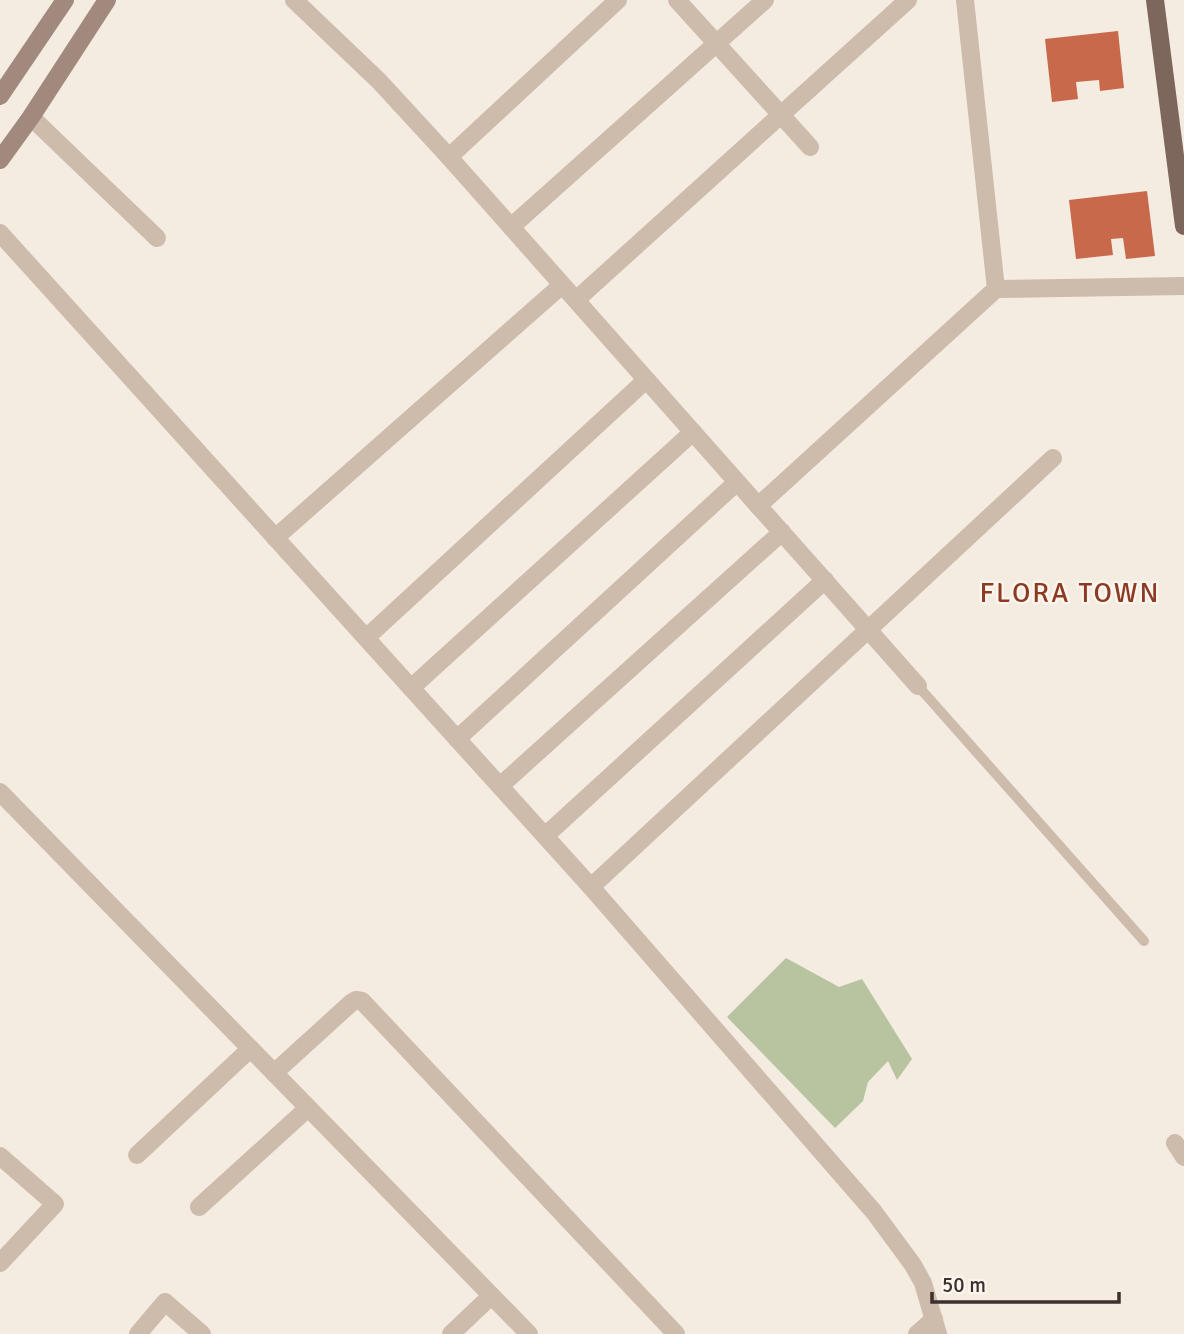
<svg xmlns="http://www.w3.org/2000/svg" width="1184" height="1334" viewBox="0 0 1184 1334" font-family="Signika,sans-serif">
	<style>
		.green { fill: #b8c4a0 }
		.building { fill: #c8694b }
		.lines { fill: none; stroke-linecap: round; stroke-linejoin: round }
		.service { stroke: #cdbbac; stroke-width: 10 }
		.minor { stroke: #cdbbac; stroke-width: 18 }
		.secondary { stroke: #a18a7d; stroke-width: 18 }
		.primary { stroke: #7d675c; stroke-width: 18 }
		.labels { text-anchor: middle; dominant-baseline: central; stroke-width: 5; stroke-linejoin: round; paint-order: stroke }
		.neighbourhood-label { font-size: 28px; letter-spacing: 2px; fill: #8c3b22; stroke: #fbf5ee }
	</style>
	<rect width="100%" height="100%" fill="#f4ebe1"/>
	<!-- green -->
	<path class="green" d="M786,958L839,987L862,979L912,1059L897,1080L888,1061L868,1082L863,1101L835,1128L727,1017Z"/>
	<!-- building -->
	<g class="building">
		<path d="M1118,31L1124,88L1100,91L1099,80L1076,82L1078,99L1052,102L1045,39Z"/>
		<path d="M1147,191L1155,256L1126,259L1123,238L1111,239L1113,255L1076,259L1069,200Z"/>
	</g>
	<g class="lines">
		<!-- service -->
		<path class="service" d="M918,686L1144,941"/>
		<!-- minor -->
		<g class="minor">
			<path d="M294,0L379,81L449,157L918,686"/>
			<path d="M677,0L810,147"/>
			<path d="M965,0L996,289L1184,286"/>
			<path d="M31,117L157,238"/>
			<path d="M449,157L618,0"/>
			<path d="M511,227L765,0"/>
			<path d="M0,233L591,887L874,1212L913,1265L923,1283L938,1334"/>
			<path d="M576,300L908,0"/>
			<path d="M758,506L996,289"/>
			<path d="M275,538L562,285"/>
			<path d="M366,638L646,380"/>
			<path d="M411,688L693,432"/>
			<path d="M457,739L737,482"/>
			<path d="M500,786L782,532"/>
			<path d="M0,792L529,1334"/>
			<path d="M545,836L825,580"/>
			<path d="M591,887L1053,458"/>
			<path d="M274,1073L351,1003L356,1000L362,1001L676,1334"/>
			<path d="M1175,1143L1184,1157"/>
			<path d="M137,1155L250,1049"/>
			<path d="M0,1156L55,1204L0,1263"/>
			<path d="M199,1207L308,1108"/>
			<path d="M138,1334L165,1302L202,1334"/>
			<path d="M451,1334L491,1296"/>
			<path d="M917,1334L934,1319"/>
		</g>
		<!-- secondary -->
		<g class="secondary">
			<path d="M0,96L65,0"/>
			<path d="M0,160L31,117L107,0"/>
		</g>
		<!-- primary -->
		<path class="primary" d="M1155,0L1184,226"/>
	</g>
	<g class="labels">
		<!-- neighbourhood labels -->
		<g class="neighbourhood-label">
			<text x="1070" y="593">FLORA TOWN</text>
		</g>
	</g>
	<!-- scale -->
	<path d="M932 1292v10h187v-10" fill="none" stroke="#3b302b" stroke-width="3.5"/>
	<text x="942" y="1292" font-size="21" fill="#3b302b" stroke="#fbf5ee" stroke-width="5" paint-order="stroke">50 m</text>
</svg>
